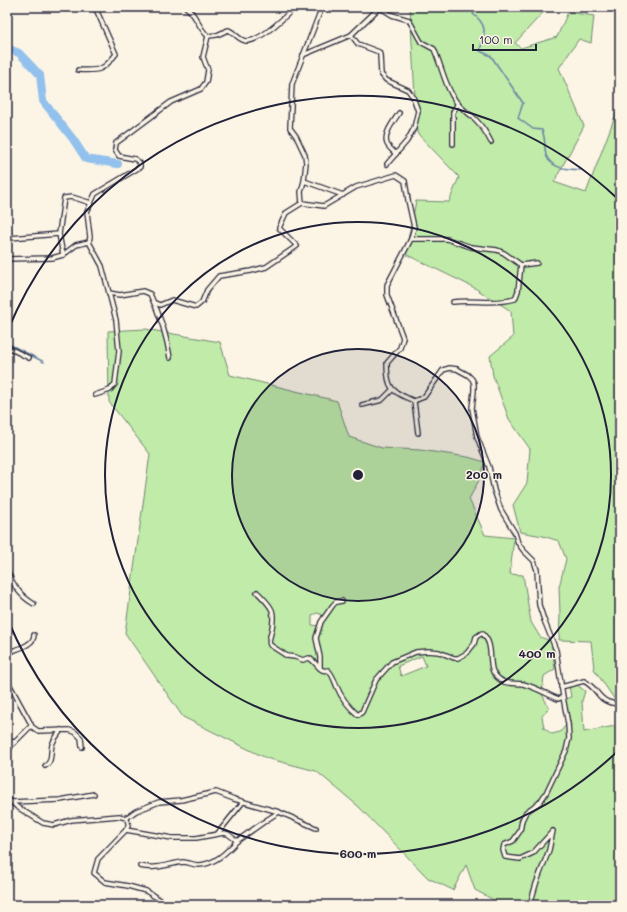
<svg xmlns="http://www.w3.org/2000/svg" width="627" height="912" viewBox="0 0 627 912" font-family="Mali,sans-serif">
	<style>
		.green { fill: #c0eba8; stroke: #718672; fill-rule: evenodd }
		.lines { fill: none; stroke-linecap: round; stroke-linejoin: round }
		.stream { stroke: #6681a6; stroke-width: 1.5 }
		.river { stroke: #93c1ed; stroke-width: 8 }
		.minor-casing { stroke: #22223b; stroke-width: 6 }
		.minor { stroke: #fcf5e5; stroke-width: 3.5 }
		.ring { fill: none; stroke: #22223b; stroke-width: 2 }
		.centre { fill: #22223b; stroke: #fcf5e5; stroke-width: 2 }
		.ring-label { font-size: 12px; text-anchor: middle; font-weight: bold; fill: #22223b; stroke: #fcf5e5; stroke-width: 3; stroke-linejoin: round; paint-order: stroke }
	</style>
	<rect width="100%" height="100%" fill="#fcf5e5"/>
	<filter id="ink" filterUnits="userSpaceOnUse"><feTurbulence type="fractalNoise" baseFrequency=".025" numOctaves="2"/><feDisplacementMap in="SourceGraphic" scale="8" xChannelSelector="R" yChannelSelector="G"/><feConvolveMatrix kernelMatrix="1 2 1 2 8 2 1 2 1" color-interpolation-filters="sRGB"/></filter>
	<g filter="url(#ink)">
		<!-- green -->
		<g class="green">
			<path d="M410,7H548L515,43L521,48L557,37L568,12L594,16L591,43L579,39L559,68L584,126L554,182L586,193L620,103V700H615L594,669L591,641L559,640L560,614L559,587L566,559L559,541L543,536L520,532L513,505L527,483L530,449L509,419L493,376L490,356L513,337L511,311L473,287L405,254L416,201L449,202L459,177L417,133Z"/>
			<path d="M145,329L220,342L230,375L337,401L349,437L382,448L420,450L468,457L485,462L478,482L469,499L485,535L514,538L510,574L523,575L531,622L540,637L551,641L555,669L544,676L542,694L549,708L542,716L544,728L552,734L560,732L567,724L571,726L565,699L571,697L569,686L577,685L585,691L582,701L584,732L620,725V905H540L539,902L531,905H503L475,890L466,865L453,890L428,878L358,806L316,771L266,758L183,717L125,633L150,454L109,402L108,331ZM317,613L321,614L323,623L319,626L312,625V615ZM422,656L426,666L401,676L398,666Z"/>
		</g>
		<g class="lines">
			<!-- stream -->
			<g class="stream">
				<path d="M476,7L473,14C489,26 484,34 480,51L491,56L523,103L518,118L533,129L542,130C546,140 544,139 545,149C546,169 566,169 581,170"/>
				<path d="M7,343L44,362"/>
			</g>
			<!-- river -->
			<path class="river" d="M7,48L19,53L40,75L43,101L73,139L86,159L118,164"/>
			<defs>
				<g id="minor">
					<path d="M186,7C197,15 198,28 208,36L217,35L228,30C235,32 238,40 246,41C260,42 286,16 295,7"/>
					<path d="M322,7L292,84L290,128L296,136L305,155L306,163L304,181L301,192L302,203L324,206L356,187L396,175L405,181L408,200L414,227L411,239L387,285V295L403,338L400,348L387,363C387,389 391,391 414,401L424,397L443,370L450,368L457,369L468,375L472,379L474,383V391L472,408L477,437L489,467L494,490L501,510L515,533L518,543L523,550L534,561L537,570L539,605L544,620L556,650L563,697L568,724L569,738L566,751L546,793L540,802L526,812L522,820L520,831L513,841L504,845L503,850L505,857L520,859L533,853L553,831L549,850L536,884L530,905"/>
					<path d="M379,7L392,15L409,20L421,42L434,49C442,67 445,87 457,103C462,109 470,114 475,119C482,126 487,134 491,142"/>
					<path d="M351,35L358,44L379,52L380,55L381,74L386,80L408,90L413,97L418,111L414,128L407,141L387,164"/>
					<path d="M303,55L351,35L380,7"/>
					<path d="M78,70C99,71 103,71 116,54L95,7"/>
					<path d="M453,144V112L458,103"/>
					<path d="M396,154C393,151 389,148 387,144C383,134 394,121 399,113"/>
					<path d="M304,181L343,195"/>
					<path d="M7,220L10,238L59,234L63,255L76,245L89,242L90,237L87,212L95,194L140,167V163L135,159L119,156L115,150L116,143L171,102L201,89L206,82L208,70L203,57L208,36"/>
					<path d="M59,234L64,198L72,197L91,203"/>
					<path d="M411,239H447L471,247L497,250L504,253L521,265L537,263"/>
					<path d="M89,242L102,266L116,320L119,351L115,384L110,390L95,395"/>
					<path d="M7,259L52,258L63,255"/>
					<path d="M109,293L120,295L143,291L150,294C160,315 167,336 170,358"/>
					<path d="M453,302C473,299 495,305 515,299L518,291L521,265"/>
					<path d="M155,303L160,305L172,300L196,307L202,302L207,290L219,276L251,271L266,267L297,246L279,228L286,213L302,203"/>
					<path d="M7,347L29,358"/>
					<path d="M414,401L418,433"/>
					<path d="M362,405L382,400L392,390"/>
					<path d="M7,570C13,585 20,596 34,604"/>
					<path d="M257,592C273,608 276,610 271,633C270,637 268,641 270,645L287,656L295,657L303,660L309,658C317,662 319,673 328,670C333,675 334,680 337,687C341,697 350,708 358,715L362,712L376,680L392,662L416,652L428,651L439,652L454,658H458L467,653L474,644L476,637L482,633C493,643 489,656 492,669C493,674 499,680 504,682C510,684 517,683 523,684C535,687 547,694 558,699L563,697"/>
					<path d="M7,653C15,649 34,646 34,635"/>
					<path d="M320,668V657L316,638L321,622L333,605L336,602L342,601"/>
					<path d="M7,680L31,724V726L11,746L7,755"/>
					<path d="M561,687L584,681C601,690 596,703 620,704"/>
					<path d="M31,726L38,731L69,730L75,732L81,738L82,747"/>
					<path d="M7,741L15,742"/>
					<path d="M45,766C53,762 50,752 52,745C54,739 58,735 61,730"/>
					<path d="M7,798L17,807L43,823L54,825L71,820L119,816L126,818C129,823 129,825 126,830L98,859L94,873L105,882L128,886L146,891L168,905"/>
					<path d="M11,802L60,800L94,794"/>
					<path d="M126,818L136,811L159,802L181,800L216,792L234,799L279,812"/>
					<path d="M126,830L172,838H196L224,833L228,834L237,841L268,819L279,812L316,828"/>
					<path d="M218,833L243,802"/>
					<path d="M140,866C155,870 169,864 183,862C188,862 193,865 198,865C214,865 227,852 237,841"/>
				</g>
			</defs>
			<!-- minor casing -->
			<use href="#minor" class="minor-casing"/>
			<!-- minor -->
			<use href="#minor" class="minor"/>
		</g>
	</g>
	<!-- distance rings -->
	<circle cx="358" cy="475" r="126" fill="#22223b" fill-opacity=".12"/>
	<g class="ring">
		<circle cx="358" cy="475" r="126"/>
		<circle cx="358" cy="475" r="253"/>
		<path d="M619 750A379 379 0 0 1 8 620M8 330A379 379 0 0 1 619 200"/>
	</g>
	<circle cx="358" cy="475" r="6" class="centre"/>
	<g class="ring-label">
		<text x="484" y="479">200 m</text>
		<text x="537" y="658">400 m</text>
		<text x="358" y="858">600 m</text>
	</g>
	<!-- margin -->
	<rect width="627" height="912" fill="none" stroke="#fcf5e5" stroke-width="24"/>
	<rect x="12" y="12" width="603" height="888" fill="none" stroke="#22223b" stroke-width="1.5" filter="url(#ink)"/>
	<!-- scale -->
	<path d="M473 44v6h63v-6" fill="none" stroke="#22223b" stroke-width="2"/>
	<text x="479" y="44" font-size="12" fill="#22223b" stroke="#fcf5e5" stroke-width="3" paint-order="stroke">100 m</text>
</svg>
